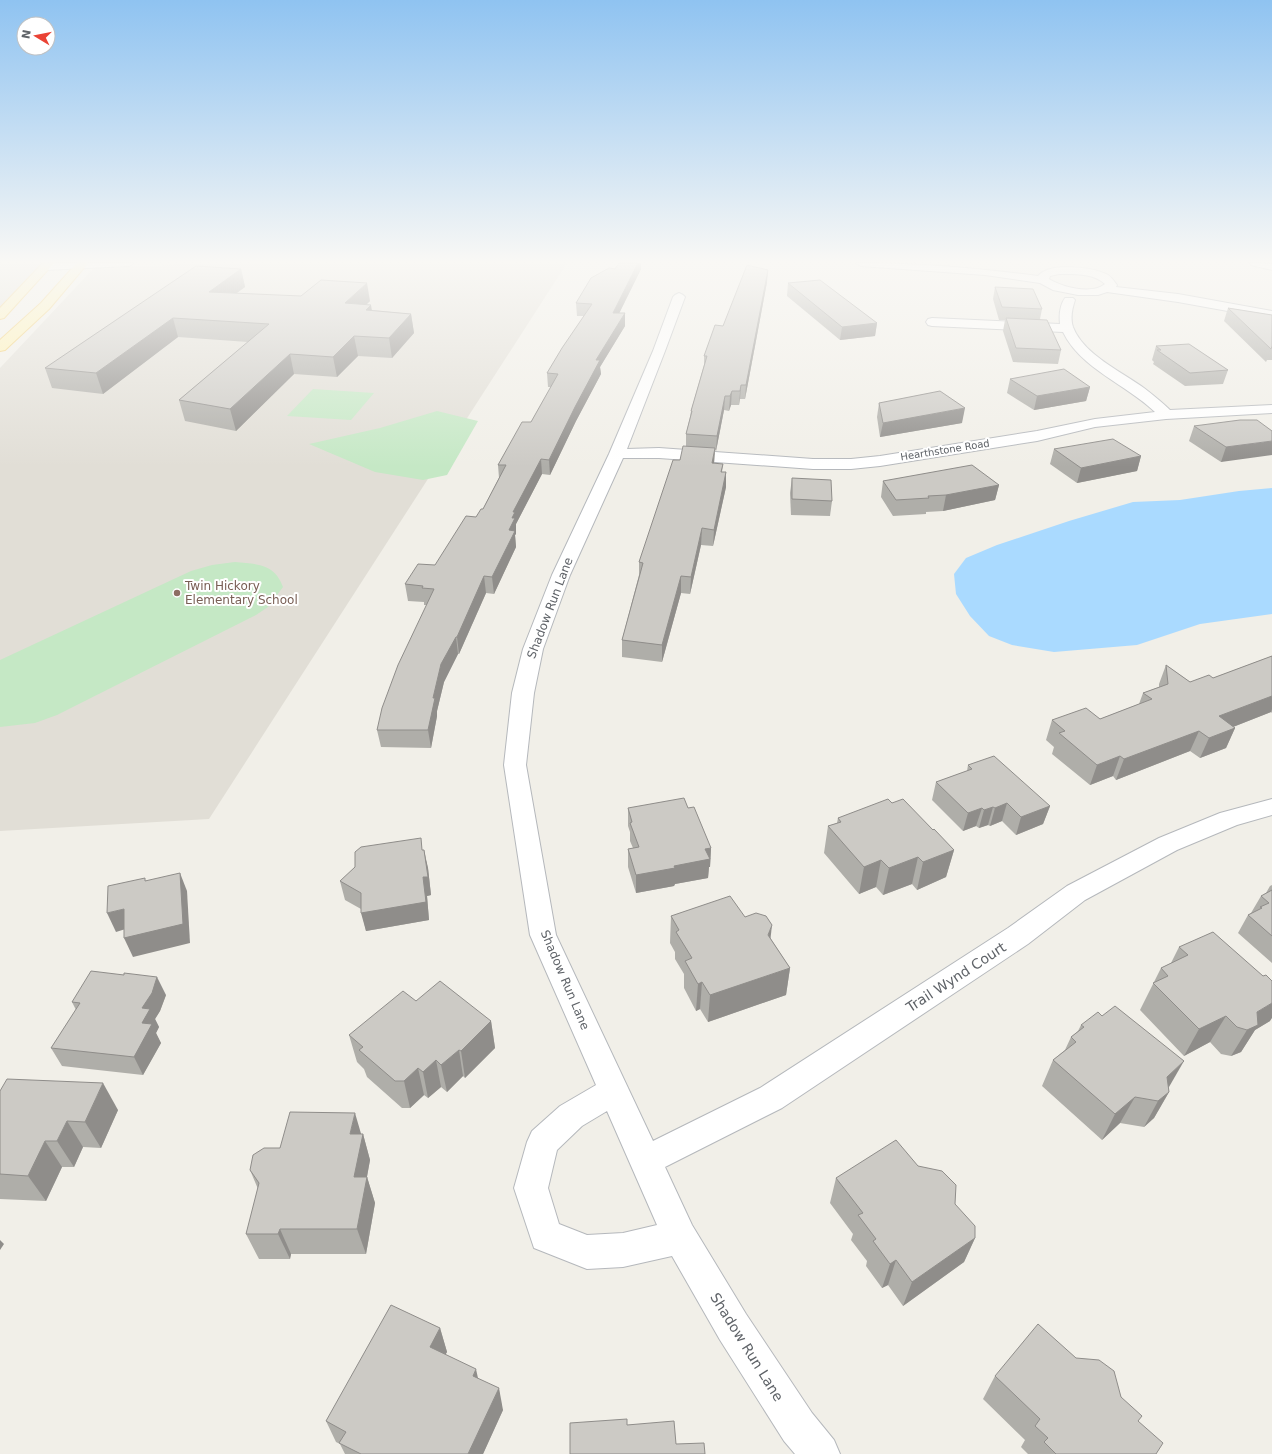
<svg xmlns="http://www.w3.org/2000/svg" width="1272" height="1454" viewBox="0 0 1272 1454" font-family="'DejaVu Sans',sans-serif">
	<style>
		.education { fill: #e1ded6 }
		.green { fill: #c5e8c5 }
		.water { fill: #aadaff }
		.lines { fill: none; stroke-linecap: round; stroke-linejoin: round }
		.minor-casing { stroke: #b5b8bc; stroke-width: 2 }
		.major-casing { stroke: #f2c960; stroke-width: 2 }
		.minor { fill: #fff; fill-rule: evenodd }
		.major { fill: #fff2af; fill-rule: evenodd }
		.wall { fill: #afaea9 }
		.shaded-wall { fill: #8f8d8a }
		.building { fill: #cccac5; stroke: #8f8d8a }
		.education-dot { fill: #8d6e63; stroke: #fff; stroke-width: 1.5 }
		.labels { text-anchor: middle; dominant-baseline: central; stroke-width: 4; stroke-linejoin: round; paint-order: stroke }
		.far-street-label { font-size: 10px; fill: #5f6368; stroke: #fff }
		.education-label { font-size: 12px; fill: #785e54; stroke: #fff; text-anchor: start }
		.street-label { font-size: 12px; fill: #5f6368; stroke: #fff }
		.near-street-label { font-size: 14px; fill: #5f6368; stroke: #fff }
	</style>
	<rect width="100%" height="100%" fill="#f1efe8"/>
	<!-- education -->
	<g class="education">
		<path d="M0,263H49L0,314Z"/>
		<path d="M207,263H567L209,819L0,831V368L93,269Z"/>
	</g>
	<!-- green -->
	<g class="green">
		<path d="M313,389L374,393L351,420L287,416Z"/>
		<path d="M437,411L478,421L447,475L423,480L375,472L309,444L380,428Z"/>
		<path d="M235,562C257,564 275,564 283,587L268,607L256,615L57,715L35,723L0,727V660L191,571L212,565Z"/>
	</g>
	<!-- water -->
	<path class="water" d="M1272,488V614L1200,624L1137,645L1054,652L1012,645L989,636L970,616L956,594L954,574L966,558L997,545L1069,521L1133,502L1180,500L1239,491Z"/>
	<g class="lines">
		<defs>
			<g id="minor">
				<path d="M134,263L129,266L46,270L41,267L46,264L57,263Z"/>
				<path d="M856,263C917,263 977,268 1038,276C1050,262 1091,267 1106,274C1111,276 1113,280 1117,285L1116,287L1178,294L1272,311V319L1178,302L1107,292L1098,295H1078L1053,290L1040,283L985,275L861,266ZM1059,274C1074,274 1094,273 1105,284C1091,295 1062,287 1049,279L1050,276Z"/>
				<path d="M1250,263L1272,264V270L1251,265Z"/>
				<path d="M679,293L683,295L685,297L665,351L627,449L659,448L813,459H851L880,456L1037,431L1095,419L1155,412C1126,384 1081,369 1063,332L932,326L928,325L926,322L928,319L932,318L1060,324C1059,315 1060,305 1065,298H1073L1075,300C1072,309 1070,318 1073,327C1083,354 1122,372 1144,388C1153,395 1162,402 1170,410L1272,405V413L1166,419L1095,427L1037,441L880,466L851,469H813L659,458H623L570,575L543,649L534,693L526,765L556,935L653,1141L760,1088L1008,928L1067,886L1159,838L1220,813L1272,799V815L1237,825L1177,850L1085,900L1028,944L782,1108L665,1167L692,1225L746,1314L812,1413L834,1440L840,1454H795L784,1441L720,1340L672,1256L623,1267L587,1269L534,1248L514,1188L527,1142L532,1131L560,1106L596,1085L530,935L504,765L512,693L523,649L552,575L609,454L653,351L673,297L675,295ZM607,1111L657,1225L623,1233L587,1235L559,1224L548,1188L557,1150L582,1126Z"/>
			</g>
			<g id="major">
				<path d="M43,263H54L4,318L0,319V308Z"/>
				<path d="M77,263H88L49,309L5,350L0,351V340L41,303Z"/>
			</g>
		</defs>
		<!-- minor casing -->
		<use href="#minor" class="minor-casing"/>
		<!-- major casing -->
		<use href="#major" class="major-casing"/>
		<!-- minor -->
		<use href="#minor" class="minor"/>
		<!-- major -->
		<use href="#major" class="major"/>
	</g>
	<!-- wall -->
	<g class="wall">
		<path d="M241,269L245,287L236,293L370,301L366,305L372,310L411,314L414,333L392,358L358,356L337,377L294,374L236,431L185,421L179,400L248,342L178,337L103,394L52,388L45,368Z"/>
		<path d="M615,269H641L619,313L625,326L600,367L601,374L576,421L550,475L542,474L516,524V534L515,535L516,547L494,594L486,593L459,654H458L444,682L437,711V716L431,748L381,747L377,730L427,605H424V602L408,601L405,584L435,565L483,509L499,478L498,465L531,422L551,387H548L547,373L584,316H577L576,303Z"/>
		<path d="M767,282L745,399H740L739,405H731L729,411L724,410L716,451L715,450L714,464H723L722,472H726V487L713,546L701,545L690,594L681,593L662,662L622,657V640L639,575V562L680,460L686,446V434L690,417L691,411L704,365V356L723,326Z"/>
		<path d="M788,283L877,323L875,336L840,340L787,296Z"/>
		<path d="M995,287L1042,309L1040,319L1061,350L1058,364L1013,362L1003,331L1005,320H999L993,299Z"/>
		<path d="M1228,308L1272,315V360H1267L1266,362L1224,321Z"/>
		<path d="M1156,346L1228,370L1223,384L1185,386L1153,364L1154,362L1152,360Z"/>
		<path d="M1010,379L1090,387L1086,401L1034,410L1007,393Z"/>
		<path d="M879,403L962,423L880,437L877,417Z"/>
		<path d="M1194,426L1272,431L1221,462L1189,441Z"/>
		<path d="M1054,449L1141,456L1137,471L1077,483L1050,464Z"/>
		<path d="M792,478L832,501L830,516L791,515L790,493Z"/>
		<path d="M883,481L999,485L995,500L943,511L926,512V514L893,516L881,497Z"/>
		<path d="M1272,656V713L1271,712L1233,727L1235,728L1226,748L1200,758L1190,751L1116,780L1113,776L1090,785L1052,754L1054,747L1046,740L1052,720L1100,719L1139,704L1143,693L1159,687V684L1166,665L1190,682L1213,678Z"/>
		<path d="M968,765L1050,806L1043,824L1016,835L1002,821L990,826L988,825L979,828L976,826L963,831L932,800L936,782L967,771Z"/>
		<path d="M892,803L954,850L946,877L917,890L912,884L883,895L876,887L859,894L824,853L828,826L837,823L838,818Z"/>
		<path d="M628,808H688L711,848L710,867H709L708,878L675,884L674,886L636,893L628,867V849L633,848L630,841V832L628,826Z"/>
		<path d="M423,850L428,868L431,895L427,896L429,920L366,931L361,909L345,900L340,881Z"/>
		<path d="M1272,885V963L1238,933L1248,915L1251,913L1261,896L1266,893L1270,886Z"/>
		<path d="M671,916L745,917L771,939L790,968L786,995L708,1022L700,1009L696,1011L684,988V974L675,959V952L670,943Z"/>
		<path d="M1179,947L1270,1021L1255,1030L1241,1052L1231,1056L1221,1054L1210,1042L1184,1056L1140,1010L1161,968L1171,963Z"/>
		<path d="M166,995L160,1011L155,1019L159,1027L156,1033L161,1043L143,1075L62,1066L51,1048L76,1010L72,1002Z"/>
		<path d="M416,1001L491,1021L495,1048L465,1078L463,1076L447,1092L441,1087L428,1098L424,1095L410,1108H402L367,1077L364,1069L357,1062L349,1035Z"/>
		<path d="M1081,1025L1168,1087L1169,1092L1154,1118L1144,1127L1120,1123L1102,1140L1042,1086L1053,1060L1065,1050L1071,1037L1078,1031Z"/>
		<path d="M0,1091L118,1110L101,1148L83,1147L74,1167H62L46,1201L0,1199Z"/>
		<path d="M361,1134H363L370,1160L367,1177L375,1203L366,1254H291L290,1259H259L246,1234L258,1189L250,1170L280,1148Z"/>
		<path d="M918,1166L955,1204L975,1238L964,1262L903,1306L888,1285L882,1288L866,1266L867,1261L851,1240L853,1234L830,1203L836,1178Z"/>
		<path d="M440,1328L447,1352L445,1354L478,1378L503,1410L483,1454H345L340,1444L336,1442L326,1421Z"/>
		<path d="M1076,1358L1121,1397L1138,1421L1156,1454H1028L1021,1447L1025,1440L983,1399L995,1376Z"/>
	</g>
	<!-- shaded-wall -->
	<g class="shaded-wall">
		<path d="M638,263H641V269L613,326V313Z"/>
		<path d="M241,269L245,287L214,310L209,292Z"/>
		<path d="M768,270L767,282L745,399L746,385Z"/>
		<path d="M367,283L370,301L348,322L345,303Z"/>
		<path d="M371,305L374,324L366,310Z"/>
		<path d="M625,313V326L600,367L601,374L576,421L550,475L549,460L596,360Z"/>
		<path d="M411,314L414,333L392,358L389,338Z"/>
		<path d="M173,318L178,337L103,394L96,373Z"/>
		<path d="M877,323L875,336L840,340L842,327Z"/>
		<path d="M354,336L358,356L337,377L333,357Z"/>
		<path d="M290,354L294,374L236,431L230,409Z"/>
		<path d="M741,385L740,399L739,405L740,391Z"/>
		<path d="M1090,387L1086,401L1034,410L1037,396Z"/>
		<path d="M732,391L731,405L729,411L730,396Z"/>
		<path d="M725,396L724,410L716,451L717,436Z"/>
		<path d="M965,408L962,423L880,437L883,423Z"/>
		<path d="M1272,441V455L1221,462L1226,447Z"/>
		<path d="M715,448L714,463H712Z"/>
		<path d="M1141,456L1137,471L1077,483L1081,468Z"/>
		<path d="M541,459L542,474L516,524V534L515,535L516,547L494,594L492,577L509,530L513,512Z"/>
		<path d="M726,472V487L713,546L714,530Z"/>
		<path d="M999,485L995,500L943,511L946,495Z"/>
		<path d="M702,528L701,545L690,594L691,577Z"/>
		<path d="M484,576L486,593L459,654L457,637Z"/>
		<path d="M681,576V593L662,662V645Z"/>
		<path d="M456,637L458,654L444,682L437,711V716L431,748L428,730L433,698L441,664Z"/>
		<path d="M1272,696V709L1271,712L1210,736L1219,716Z"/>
		<path d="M1235,728L1226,748L1200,758L1209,738Z"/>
		<path d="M1199,731L1190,751L1116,780L1124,759Z"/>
		<path d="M1120,756L1113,776L1090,785L1097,765Z"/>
		<path d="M1007,803L1002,821L990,826L995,808Z"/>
		<path d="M1050,806L1043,824L1016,835L1021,817Z"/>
		<path d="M993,807L988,825L979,828L984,810Z"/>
		<path d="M982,808L976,826L963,831L968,813Z"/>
		<path d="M711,848L710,867H709L708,878L675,884L674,886L636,893V875L674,866L705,849Z"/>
		<path d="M424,850L428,868L431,895L427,896L429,920L366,931L361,913L423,877Z"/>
		<path d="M954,850L946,877L917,890L923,862Z"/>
		<path d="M918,857L912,884L883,895L889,868Z"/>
		<path d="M881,860L876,887L859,894L864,867Z"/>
		<path d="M180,873L187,891L190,943L133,957L124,938Z"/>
		<path d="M124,909L132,927L116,932L107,913Z"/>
		<path d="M772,925L769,952L768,935Z"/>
		<path d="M790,968L786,995L708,1022L710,995Z"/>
		<path d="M157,977L166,995L160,1011L155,1019L159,1027L156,1033L161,1043L143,1075L134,1057L142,1023V1008Z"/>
		<path d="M702,982L700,1009L696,1011L698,984Z"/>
		<path d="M1272,1003V1018L1270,1021L1255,1030L1241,1052L1231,1056L1247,1030L1257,1012Z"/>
		<path d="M1226,1016L1210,1042L1184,1056L1199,1029Z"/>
		<path d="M491,1021L495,1048L465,1078L461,1051Z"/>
		<path d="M459,1050L463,1076L447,1092L441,1065Z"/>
		<path d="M436,1060L441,1087L428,1098L423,1072Z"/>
		<path d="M1184,1061L1169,1087L1155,1100L1167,1077Z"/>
		<path d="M418,1068L424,1095L410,1108L404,1081Z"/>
		<path d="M103,1083L118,1110L101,1148L85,1122Z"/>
		<path d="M1169,1092L1154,1118L1144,1127L1158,1101Z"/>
		<path d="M1135,1097L1120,1123L1102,1140L1115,1114Z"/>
		<path d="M355,1113L362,1137L363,1134L370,1160L362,1203L354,1177L350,1134Z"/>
		<path d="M67,1121L83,1147L74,1167L57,1141Z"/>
		<path d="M45,1141L62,1167L46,1201L28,1176Z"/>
		<path d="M367,1177L375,1203L366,1254L357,1229Z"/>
		<path d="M280,1229L291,1254L290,1259L278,1234Z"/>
		<path d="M975,1238L964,1262L903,1306L912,1282Z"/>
		<path d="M0,1240L4,1244L0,1250Z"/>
		<path d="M896,1260L888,1285L882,1288L890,1264Z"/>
		<path d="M440,1328L447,1352L437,1370L430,1347Z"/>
		<path d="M476,1369L481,1392L473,1376Z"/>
		<path d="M499,1388L503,1410L483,1454H468Z"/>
	</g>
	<!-- building -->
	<g class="building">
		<path d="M619,263H638L613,313H625L596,360H600L575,407L549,460L541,459L513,512H515L512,518H515L509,530L515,531L492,577L484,576L457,637H456L441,664L433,698H435L428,730H377L382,708L398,665L434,589L422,588L423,586L405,584L418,564L435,565L466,516L476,517L481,509H483L506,465H498L522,422H531L558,374L547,373L562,348L592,304L576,303L591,278L609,268L615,269Z"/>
		<path d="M747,265L768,270L746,385H741L740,391H732L730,396H725L717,436L686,434L692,411H691L707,356H704L715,325L723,326Z"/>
		<path d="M196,266L241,269L209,292L301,296L321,280L367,283L345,303L371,305L366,310L411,314L389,338L354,336L333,357L290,354L230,409L179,400L269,324L173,318L96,373L45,368Z"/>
		<path d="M820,280L877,323L842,327L788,283Z"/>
		<path d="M995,287L1033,289L1042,309L1002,307Z"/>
		<path d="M1228,308L1272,315V346L1271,349Z"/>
		<path d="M1006,318L1047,320L1061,350L1016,348Z"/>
		<path d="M1189,344L1228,370L1190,373L1157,350H1161L1156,346Z"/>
		<path d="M1064,369L1090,387L1037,396L1010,379Z"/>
		<path d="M940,391L965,408L883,423L879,403Z"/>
		<path d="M1240,420H1257L1272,431V441L1226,447L1194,426Z"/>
		<path d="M1113,439L1141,456L1081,468L1054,449Z"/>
		<path d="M683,446L715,448L712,463L723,464L721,472H726L714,530L702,528L691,577L681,576L662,645L622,640L643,563L639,562L673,460H680Z"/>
		<path d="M972,465L999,485L946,495L928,496L929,498L896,500L883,481Z"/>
		<path d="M792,478L831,480L832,501L792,499Z"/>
		<path d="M1272,656V696L1219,716L1235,728L1209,738L1199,731L1124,759L1120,756L1097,765L1059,733L1065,731L1052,720L1086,708L1100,719L1152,699L1143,693L1168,684L1166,665L1190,682L1209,675L1213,678Z"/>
		<path d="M994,756L1050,806L1021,817L1007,803L995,808L993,807L984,810L982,808L968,813L936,782L972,769L968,765Z"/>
		<path d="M684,798L688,808L694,807L711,848L705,849L710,859L674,866L675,868L636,875L628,849L639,847L630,823L632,822L628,808Z"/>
		<path d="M888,799L892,803L903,799L933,830L934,829L954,850L923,862L918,857L889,868L881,860L864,867L828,826L841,822L838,818Z"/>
		<path d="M421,838L422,850H424L428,877H423L426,902L361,913V893L340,881L355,867V852L361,847Z"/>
		<path d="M180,873L183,924L124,938V909L107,913L108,886L145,878V881Z"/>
		<path d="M1272,890V936L1248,915L1262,908L1260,907L1269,903L1261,896Z"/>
		<path d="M730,896L745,917L756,913L766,916L772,925L768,935L790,968L710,995L702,982L698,984L685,961L692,958L676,932L679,930L671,916Z"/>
		<path d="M1213,932L1263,976L1266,975L1272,981V1003L1257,1012L1258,1025L1247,1030L1237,1027L1226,1016L1199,1029L1153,983L1168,976L1161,968L1188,955L1179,947Z"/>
		<path d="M91,971L124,975V973L157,977L152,993L142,1008L150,1009L142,1023L152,1024L134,1057L51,1048L80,1003L72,1002Z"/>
		<path d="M440,981L491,1021L461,1051L459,1050L441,1065L436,1060L423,1072L418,1068L404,1081H395L359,1050L363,1047L349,1035L403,991L416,1001Z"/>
		<path d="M1115,1006L1184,1061L1167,1077L1169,1092L1158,1101L1135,1097L1115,1114L1053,1060L1076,1042L1071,1037L1084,1027L1081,1025L1098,1012L1102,1016Z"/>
		<path d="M7,1079L103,1083L85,1122L67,1121L57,1141H45L28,1176L0,1174V1091Z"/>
		<path d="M290,1112L355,1113L350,1134H363L354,1177H367L357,1229H280L278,1234H246L259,1183L250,1170L253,1155L264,1148H280Z"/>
		<path d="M896,1140L918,1166L942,1171L956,1185L955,1204L975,1226V1238L912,1282L896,1260L890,1264L873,1241L876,1239L858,1215L863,1213L836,1178Z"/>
		<path d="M391,1305L440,1328L430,1347L476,1369L473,1376L499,1388L468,1454H361L339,1443L346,1432L326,1421Z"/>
		<path d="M1038,1324L1076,1358L1099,1360L1114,1371L1121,1397L1142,1416L1138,1421L1163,1443L1156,1454H1056L1044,1442L1048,1438L1035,1426L1040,1419L995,1376Z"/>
		<path d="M627,1419V1425L674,1421L676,1444L704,1443L705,1454H570V1423Z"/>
	</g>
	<!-- sky -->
	<linearGradient id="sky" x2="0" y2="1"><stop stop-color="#8fc3f1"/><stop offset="0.56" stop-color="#f9f8f5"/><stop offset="1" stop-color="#f9f8f5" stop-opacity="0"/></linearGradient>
	<rect width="1272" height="467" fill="url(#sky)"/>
	<!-- markers -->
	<circle class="education-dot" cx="177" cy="593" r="4"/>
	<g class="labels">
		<!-- far-street labels -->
		<g class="far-street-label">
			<text transform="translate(945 450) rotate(-9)">Hearthstone Road</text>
		</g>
		<!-- education labels -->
		<g class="education-label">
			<text x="185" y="586">Twin Hickory<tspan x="185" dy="14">Elementary School</tspan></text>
		</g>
		<!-- street labels -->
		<g class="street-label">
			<text transform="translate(550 608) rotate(-69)">Shadow Run Lane</text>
			<text transform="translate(565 980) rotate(67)">Shadow Run Lane</text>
		</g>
		<!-- near-street labels -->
		<g class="near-street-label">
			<text transform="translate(956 977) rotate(-33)">Trail Wynd Court</text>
			<text transform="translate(747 1347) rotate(58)">Shadow Run Lane</text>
		</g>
	</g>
	<!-- north arrow -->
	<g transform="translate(36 36) rotate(280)"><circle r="19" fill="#ffffff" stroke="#bfc1c3"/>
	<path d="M0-3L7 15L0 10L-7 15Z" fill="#ea4335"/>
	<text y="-6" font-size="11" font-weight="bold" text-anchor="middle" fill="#5f6368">N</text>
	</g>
</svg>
